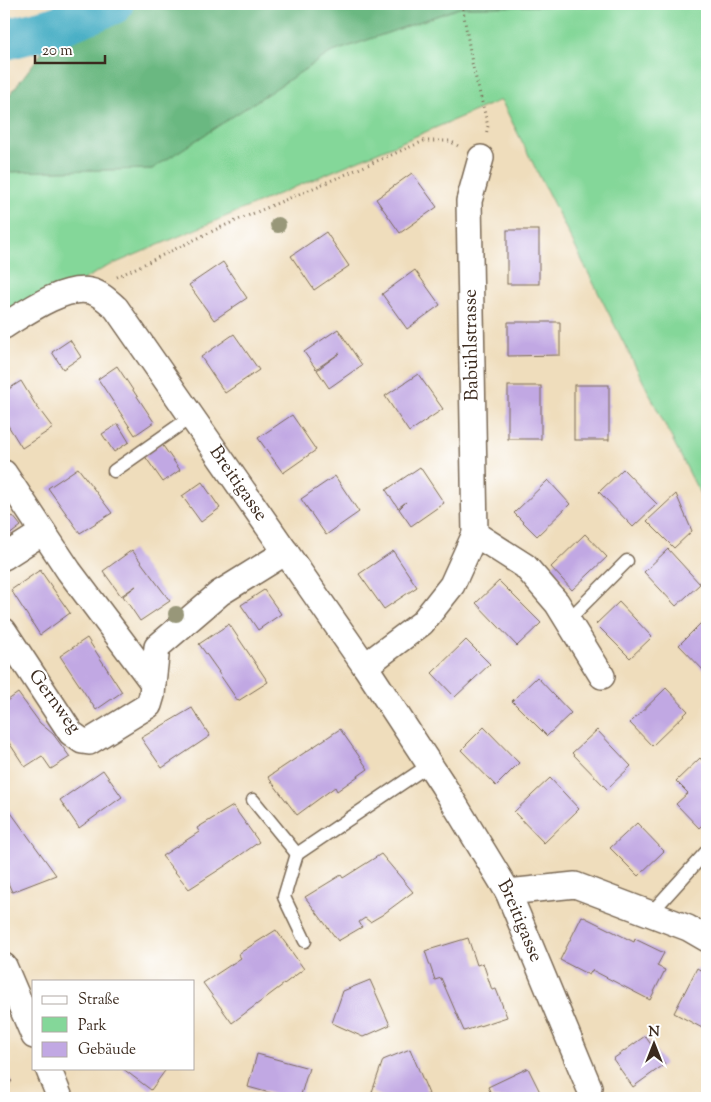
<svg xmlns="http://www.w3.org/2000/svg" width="711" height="1102" viewBox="0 0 711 1102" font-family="'Sorts Mill Goudy',serif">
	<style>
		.green { fill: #84d799; stroke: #60805c }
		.forest { fill: #6bb881; stroke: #537150 }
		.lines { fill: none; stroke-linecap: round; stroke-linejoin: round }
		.river { stroke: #46aec5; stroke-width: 41 }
		.building { fill: #c1a8e3 }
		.lane-casing { stroke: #7a6955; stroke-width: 15 }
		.street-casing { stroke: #7a6955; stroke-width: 28 }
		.path { stroke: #7a6955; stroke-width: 3; stroke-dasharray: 1 4; stroke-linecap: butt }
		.lane { stroke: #fff; stroke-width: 12 }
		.street { stroke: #fff; stroke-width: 25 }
		.tree { fill: #989779 }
		.labels { text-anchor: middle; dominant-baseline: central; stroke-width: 4.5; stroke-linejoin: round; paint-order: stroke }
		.street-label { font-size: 19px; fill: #3b2a1e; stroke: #fff }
	</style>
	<rect width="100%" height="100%" fill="#fff"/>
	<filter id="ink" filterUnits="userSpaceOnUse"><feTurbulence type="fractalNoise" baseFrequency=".02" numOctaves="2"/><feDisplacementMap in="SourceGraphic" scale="10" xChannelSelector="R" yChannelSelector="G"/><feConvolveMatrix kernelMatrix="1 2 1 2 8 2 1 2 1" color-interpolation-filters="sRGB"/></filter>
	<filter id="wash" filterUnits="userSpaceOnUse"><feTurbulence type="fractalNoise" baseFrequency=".0096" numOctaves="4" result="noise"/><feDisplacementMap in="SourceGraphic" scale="20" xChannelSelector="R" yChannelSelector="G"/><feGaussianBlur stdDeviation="1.12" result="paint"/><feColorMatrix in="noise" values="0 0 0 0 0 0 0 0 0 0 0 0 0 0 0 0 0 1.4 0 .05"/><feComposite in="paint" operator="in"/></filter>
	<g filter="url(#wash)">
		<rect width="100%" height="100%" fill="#efddbc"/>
		<!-- green -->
		<path class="green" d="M661,4H707V497L702,498L501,100L104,268L8,323L4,313V172L152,169L330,53L462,7L585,6Z"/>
		<!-- forest -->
		<path class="forest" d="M79,4H661L585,6L462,7L330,53L152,169L4,172V102Z"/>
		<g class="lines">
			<!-- river -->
			<path class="river" d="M4,40L55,27L113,4"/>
		</g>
		<g id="blocks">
			<!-- building -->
			<g class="building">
				<path d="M412,173L437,207L400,233L376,199Z"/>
				<rect x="507" y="230" width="32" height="54"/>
				<path d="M326,232L349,266L314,290L291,256Z"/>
				<path d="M223,262L247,298L214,320L189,285Z"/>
				<path d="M415,270L440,305L407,329L382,294Z"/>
				<path d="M508,322H560V355L508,356Z"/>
				<path d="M338,329L362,365L329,388L317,370L340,353L316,369L304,352Z"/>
				<path d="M234,334L259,370L225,393L201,357Z"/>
				<path d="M70,340L81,357L63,369L52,352Z"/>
				<path d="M117,366L154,422L135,435L98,379Z"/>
				<path d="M418,374L443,409L409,432L385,396Z"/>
				<path d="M21,381L35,404L53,428L22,448L4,419V392Z"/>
				<rect x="574" y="385" width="35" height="55"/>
				<rect x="508" y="386" width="33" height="53"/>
				<path d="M292,415L316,450L283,473L258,438Z"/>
				<path d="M118,424L129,442L114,452L102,434Z"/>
				<path d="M161,443L180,470L163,482L144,455Z"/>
				<path d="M420,467L444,503L411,526L399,509L406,502L398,508L386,490Z"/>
				<path d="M78,468L112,513L80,533L48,488Z"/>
				<path d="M623,469L657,504L633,527L599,492Z"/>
				<path d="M335,476L359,512L326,535L301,499Z"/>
				<path d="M548,480L570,504L537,536L514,513Z"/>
				<path d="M202,482L220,508L201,522L182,496Z"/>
				<path d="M676,494L692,531L674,548L647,521Z"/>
				<path d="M4,512L8,519L13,516L21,526L4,539Z"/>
				<path d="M585,534L607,557L572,590L551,567Z"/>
				<path d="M668,549L700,584L676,606L644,572Z"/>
				<path d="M132,550L170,601L140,621L123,596L136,586L121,596L103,571Z"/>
				<path d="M393,551L417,587L384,609L359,574Z"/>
				<path d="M40,570L70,613L40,635L11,590Z"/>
				<path d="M499,581L541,623L517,646L476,603Z"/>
				<path d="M264,590L281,614L258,630L241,605Z"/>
				<path d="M619,602L652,637L630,658L596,624Z"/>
				<path d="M702,622L707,627V674L679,645Z"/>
				<path d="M229,624L268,682L238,701L218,672H219L199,644Z"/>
				<path d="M87,638L122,692L96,710L60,656Z"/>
				<path d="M466,640L490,664L455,697L432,673Z"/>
				<path d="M537,677L571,713L547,736L512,701Z"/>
				<path d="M666,688L688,711L652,746L630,723Z"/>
				<path d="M18,693L40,723L53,734L70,757L51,769L42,756L25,767L4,735V703Z"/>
				<path d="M192,708L210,736L162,768L141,738Z"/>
				<path d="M484,727L519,763L496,786L461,750Z"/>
				<path d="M340,729L368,769L337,791L335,787L297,815L268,777Z"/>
				<path d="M597,730L631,766L607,789L572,753Z"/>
				<path d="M700,758L707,766V820L699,828L676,804L688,793L676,781Z"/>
				<path d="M103,770L122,797L79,828L60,800Z"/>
				<path d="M550,778L579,809L544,843L514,812Z"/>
				<path d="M4,803L56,875L12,892L4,874Z"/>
				<path d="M233,806L259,842L225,866L189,889L162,856L199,832L197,828Z"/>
				<path d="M637,823L664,851L638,876L610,848Z"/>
				<path d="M381,854L413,892L382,915L370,922L365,918L359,922L362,927L338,941L305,897L341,875L343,878Z"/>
				<path d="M582,916L634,942L635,939L664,953L657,966L665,970L650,1000L592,970L589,975L560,960Z"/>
				<path d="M276,930L304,969L232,1023L203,983L241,958L238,954Z"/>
				<path d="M468,938L477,965L483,963L492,990L496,989L507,1017L464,1031L441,978L435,980L425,951Z"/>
				<path d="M697,968L707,974V1027L706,1030L674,1013Z"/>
				<path d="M370,980L390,1025L363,1037L332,1023L343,991Z"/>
				<path d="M645,1036L665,1064L633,1087L613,1059Z"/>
				<path d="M410,1049L429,1094L420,1098H386L372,1092L383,1060Z"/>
				<path d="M257,1054L309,1068L300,1098H288L248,1087Z"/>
				<path d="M122,1068H167L151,1090Z"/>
				<path d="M528,1068L543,1098H493L488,1087Z"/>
				<path d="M4,1075L12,1081L4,1091Z"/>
			</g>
		</g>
	</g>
	<g filter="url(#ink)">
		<use href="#blocks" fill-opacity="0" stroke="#7a6955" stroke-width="1"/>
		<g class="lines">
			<defs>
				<g id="lane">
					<path d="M114,471L191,417"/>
					<path d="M568,620L627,561"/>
					<path d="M253,800L297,854L429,765"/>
					<path d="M297,854L284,897L305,941"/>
					<path d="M650,914L707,851"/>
				</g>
				<g id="street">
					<path id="s1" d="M4,326C25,313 64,285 90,291C100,293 108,301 116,308L365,666L443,785L508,892L589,1087"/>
					<path d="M4,473L69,571L153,683L152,695L149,705L89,742L82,741L71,733L4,631"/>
					<path d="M475,534L525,566L557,603L602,676"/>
					<path d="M4,557L43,532"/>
					<path d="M365,666L422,623L452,585L475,534L469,201L481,158"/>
					<path d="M153,683L157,647L220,593L286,552"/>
					<path d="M508,892L575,885L688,928L707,939"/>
					<path d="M4,966L34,1036"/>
					<path d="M48,1068L60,1098"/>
				</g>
			</defs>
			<!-- lane casing -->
			<use href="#lane" class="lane-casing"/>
			<!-- street casing -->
			<use href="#street" class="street-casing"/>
			<!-- path -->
			<g class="path">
				<path d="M462,4L472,63L488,126L486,135"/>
				<path d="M117,277L219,228L424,141H450L460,147"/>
			</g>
			<!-- lane -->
			<use href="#lane" class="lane"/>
			<!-- street -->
			<use href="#street" class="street"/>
		</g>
		<!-- trees -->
		<g class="tree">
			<circle cx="278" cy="225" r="8"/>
			<circle cx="176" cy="614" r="8"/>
		</g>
	</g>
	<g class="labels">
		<!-- street labels -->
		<g class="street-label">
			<text transform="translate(472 345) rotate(-91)">Babühlstrasse</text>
			<text stroke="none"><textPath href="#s1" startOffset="340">Breitigasse</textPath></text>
			<text transform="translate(54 702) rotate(54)">Gernweg</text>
			<text stroke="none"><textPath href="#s1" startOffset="861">Breitigasse</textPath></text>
		</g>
	</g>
	<!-- margin -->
	<rect width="711" height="1102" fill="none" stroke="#fff" stroke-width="20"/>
	<!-- legend -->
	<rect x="32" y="980" width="162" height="90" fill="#ffffff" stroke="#b1aaa5"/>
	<rect x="42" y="996" width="25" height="8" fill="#ffffff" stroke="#b1aaa5"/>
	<text x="78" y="1004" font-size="15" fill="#3b2a1e">Straße</text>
	<rect x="42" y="1017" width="25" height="15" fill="#84d799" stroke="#b1aaa5"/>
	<text x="78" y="1030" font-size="15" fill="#3b2a1e">Park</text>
	<rect x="42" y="1042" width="25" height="15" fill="#c1a8e3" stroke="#b1aaa5"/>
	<text x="78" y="1054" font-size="15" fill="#3b2a1e">Gebäude</text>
	<!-- north arrow -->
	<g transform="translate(654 1044)" stroke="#ffffff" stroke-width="4" paint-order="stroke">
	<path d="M0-4L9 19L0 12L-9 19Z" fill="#3b2a1e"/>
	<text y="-8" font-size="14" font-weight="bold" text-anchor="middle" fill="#3b2a1e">N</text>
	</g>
	<!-- scale -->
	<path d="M35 55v8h70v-8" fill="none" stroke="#3b2a1e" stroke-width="2.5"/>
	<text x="42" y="55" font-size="15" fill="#3b2a1e" stroke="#ffffff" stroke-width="4" paint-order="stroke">20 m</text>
</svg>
